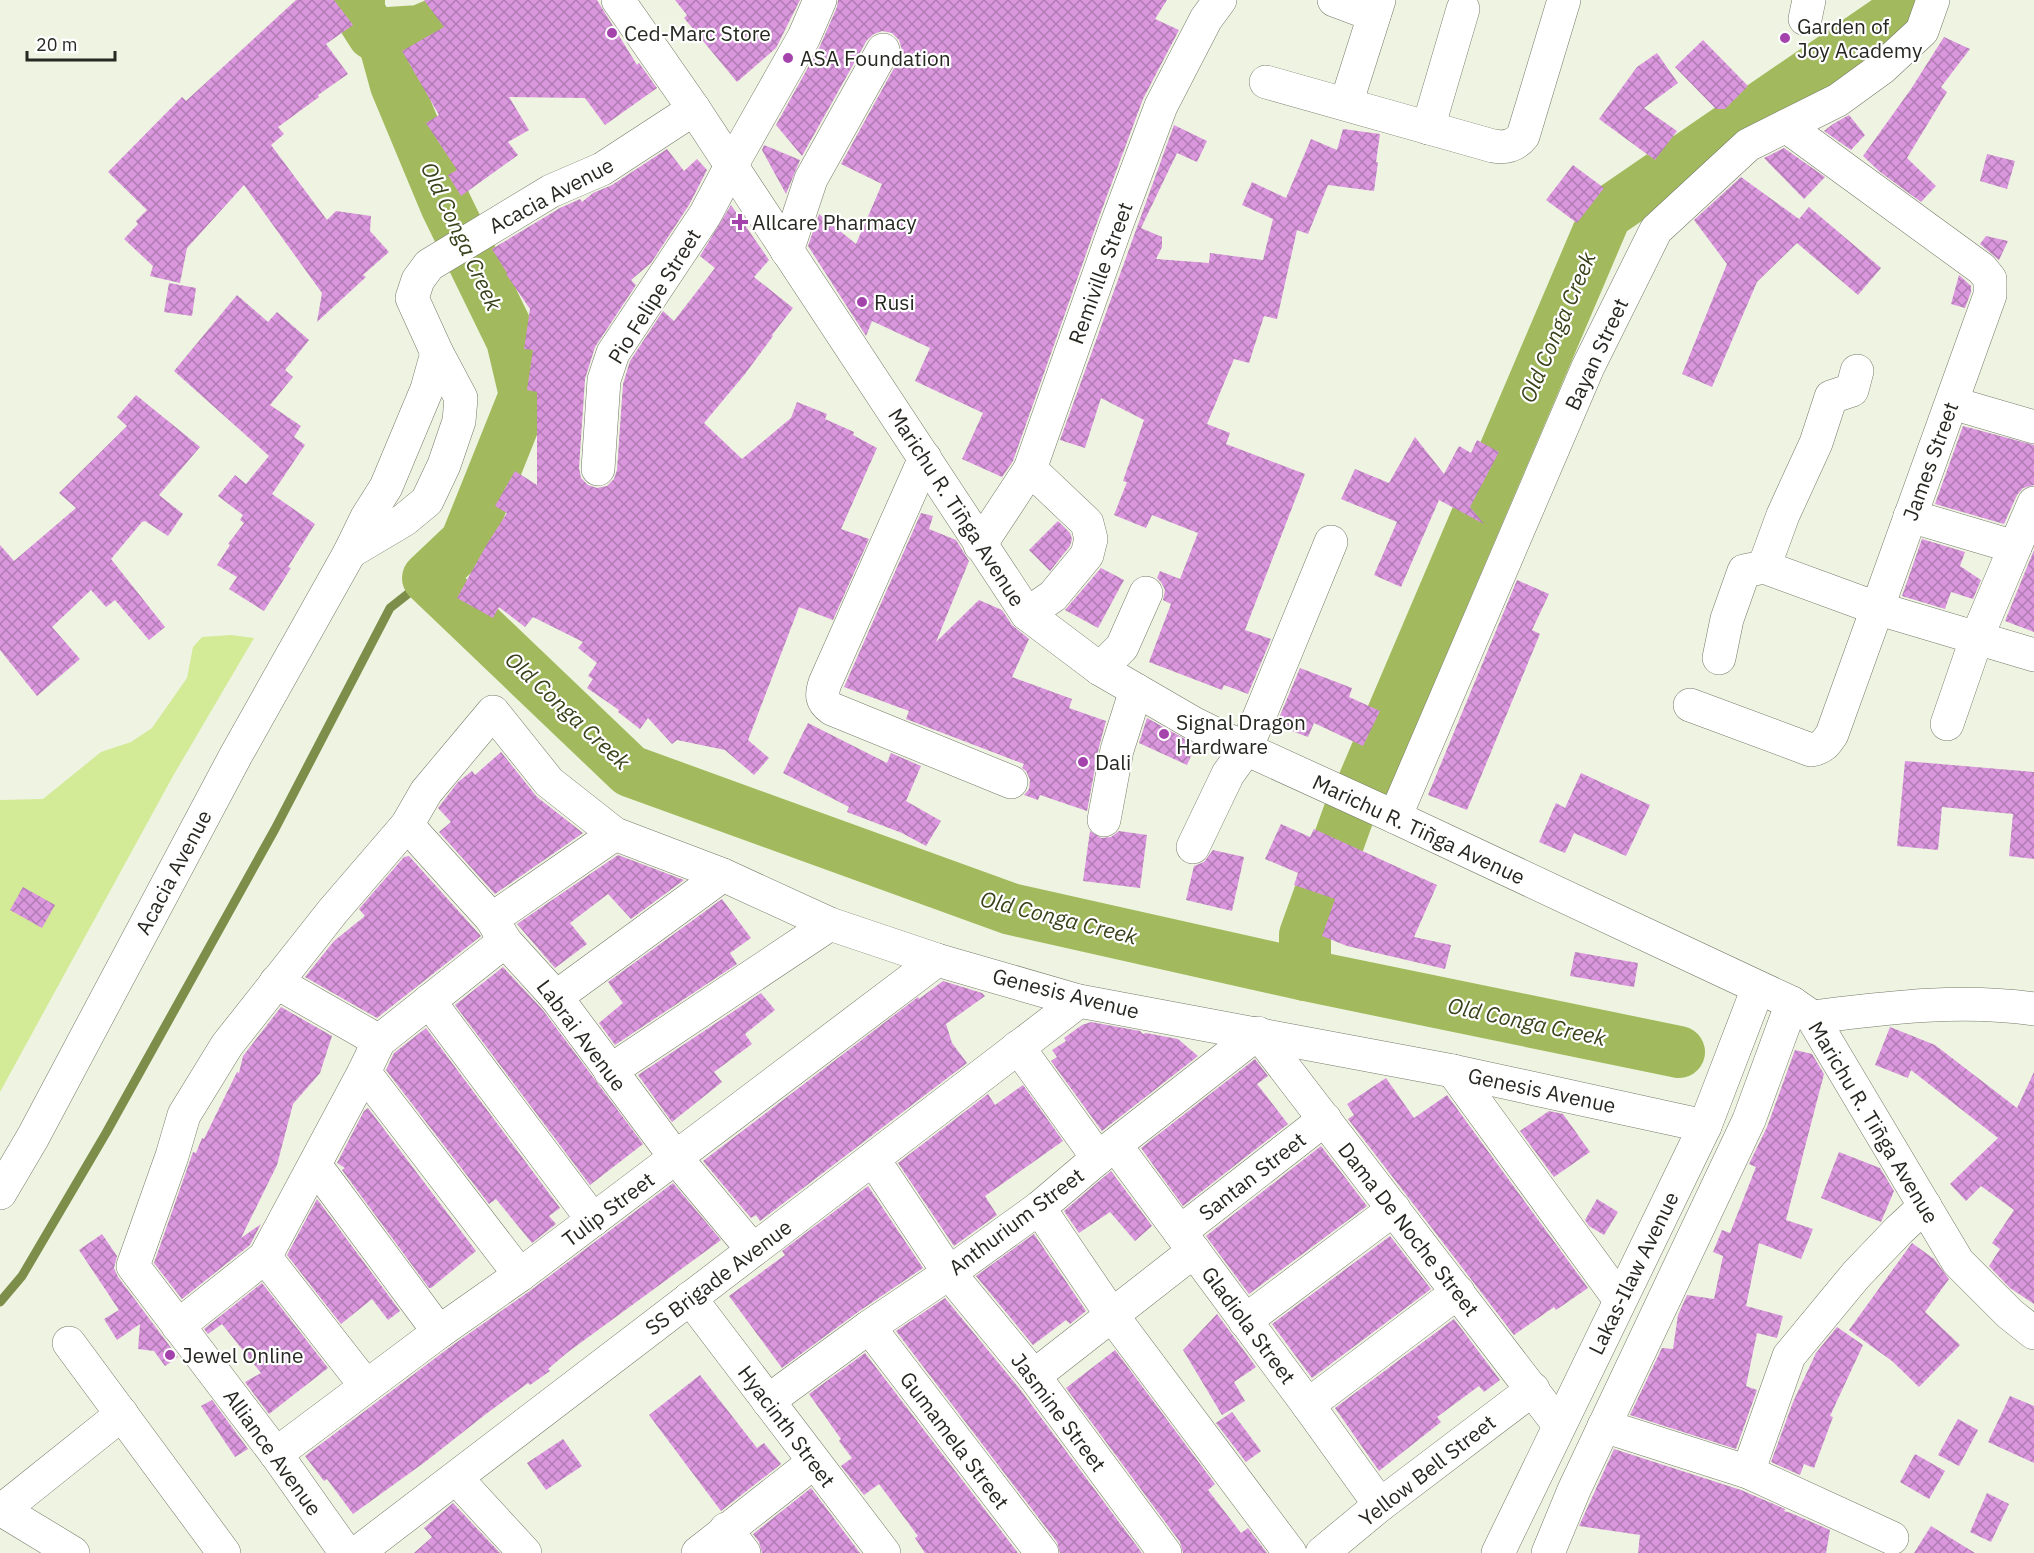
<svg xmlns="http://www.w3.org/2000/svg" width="2034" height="1553" viewBox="0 0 2034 1553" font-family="'IBM Plex Sans',sans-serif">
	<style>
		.grass { fill: #d3ea97 }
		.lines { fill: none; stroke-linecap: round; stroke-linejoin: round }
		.stream { stroke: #7d8e4b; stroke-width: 9 }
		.river { stroke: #a2ba5d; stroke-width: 52 }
		.building { fill: url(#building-cross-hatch) }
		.minor-casing { stroke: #757a69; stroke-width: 34 }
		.major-casing { stroke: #757a69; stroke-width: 34 }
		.minor { stroke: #fff; stroke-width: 33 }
		.major { stroke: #fff; stroke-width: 33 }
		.poi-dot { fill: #a343ab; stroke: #fff; stroke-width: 2 }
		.labels { text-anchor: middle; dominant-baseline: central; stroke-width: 4.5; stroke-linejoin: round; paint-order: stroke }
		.poi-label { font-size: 21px; fill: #262821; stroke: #fff; text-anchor: start }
		.street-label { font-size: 21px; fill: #262821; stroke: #fff }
		.water-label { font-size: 22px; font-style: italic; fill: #38421b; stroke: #fff }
	</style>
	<defs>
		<pattern id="building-cross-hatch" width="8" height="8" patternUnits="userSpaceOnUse" patternTransform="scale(1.5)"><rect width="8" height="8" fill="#da97de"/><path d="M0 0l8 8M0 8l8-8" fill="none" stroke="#b17bb4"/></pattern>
	</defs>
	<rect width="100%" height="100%" fill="#eef4e1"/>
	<!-- grass -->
	<path class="grass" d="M231,635L254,638L173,776L0,1092V800L43,799L101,752L131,742L152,728L187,678L193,647L202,637Z"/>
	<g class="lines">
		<!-- stream -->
		<path class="stream" d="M0,1302L22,1276L106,1133L275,829L390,608L428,578"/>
		<!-- river -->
		<g class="river">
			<path d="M359,0V12L373,34L420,31L492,0"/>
			<path d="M382,34L396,85L446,205L512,340L525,395L466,542L428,578L630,771L1011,909L1305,975L1679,1052"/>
			<path d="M1363,784L1606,214L1893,17L1912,0"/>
			<path d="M1305,975V935L1349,813"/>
		</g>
	</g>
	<!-- building -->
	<g class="building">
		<path d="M296,0H334L353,25L326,44L348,74L318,95L319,97L278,127L284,134L271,145L327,220L336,211L371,216L370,231L389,252L363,275L366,277L317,322L322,293L244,185L187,248L180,283L150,276L153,266L124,239L138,224L136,221L147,210L108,172L182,97L186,101Z"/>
		<path d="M424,0H597L637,65L639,63L657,88L605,125L585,98L509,97L529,130L508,142L518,155L461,196L448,175L457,170L426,123L439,115L402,51L444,27Z"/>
		<path d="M675,0H800L776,48L737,82L684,18L687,15Z"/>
		<path d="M838,0H1167L1155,19L1179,30L1143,99L1098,220L1013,461L1002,477L962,459L983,413L915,381L930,348L872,321L866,336L808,246L819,214L856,244L882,184L841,164L899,59L902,50L899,40L892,33L882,31L874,34L867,40L802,156L776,125L820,46L837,7Z"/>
		<path d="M1944,37L1970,49L1941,87L1947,92L1907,158L1936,186L1921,202L1880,172L1863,156L1911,89Z"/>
		<path d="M1703,40L1748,86L1725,109H1716L1675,67Z"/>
		<path d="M1657,53L1678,83L1644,108L1677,131L1655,160L1599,119L1637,67Z"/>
		<path d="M1849,115L1865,135L1851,150L1824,131L1833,124Z"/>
		<path d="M1174,125L1207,141L1197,162L1177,153L1141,228L1162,237V247L1156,259L1209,263L1210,253L1263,260L1273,219L1242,205L1252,182L1286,198L1311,139L1337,150L1343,129L1380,134L1376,162H1378L1374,191L1328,185L1308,234L1297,230L1277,319L1264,316L1249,363L1234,359L1207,424L1230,433L1226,444L1305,474L1245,630L1271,639L1248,694L1224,685L1222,690L1149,662L1171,604L1163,600L1165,590L1161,582L1157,578L1160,571L1180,579L1198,533L1152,515L1146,528L1114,515L1127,482L1123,481L1144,420L1101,398L1085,448L1060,440Z"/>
		<path d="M764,145L800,160L786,194L762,150Z"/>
		<path d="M1784,148L1825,177L1804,199L1764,158Z"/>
		<path d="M667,149L684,171L697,159L707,170L689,205L651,263L631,280L636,285L595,347L585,379L579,468L581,478L588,485L597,488L607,486L614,479L617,470L623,384L630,361L663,311L674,321L715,268L700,256L731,205L769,260L754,277L793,308L772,335L773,336L745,374L704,423L742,459L791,418L797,402L827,414L825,419L854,432L853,435L877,448L841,529L869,539L833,620L799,607L748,740L769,758L754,775L725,750L677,740L672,744L648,718L640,729L618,712L619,710L587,688L593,679L588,676L597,663L578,648L583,642L533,617L525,627L499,607L493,618L457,598L487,544L507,513L495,506L515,471L537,485V392L527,390L533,350L524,349L530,309L506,274L507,273L492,249L560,208L580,199L582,202L593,193L612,185Z"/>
		<path d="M1987,154L2015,161L2007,189L1980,181Z"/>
		<path d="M1573,165L1604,188L1577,223L1546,200Z"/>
		<path d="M1741,177L1799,219L1809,207L1881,268L1858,295L1797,243L1757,282L1712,387L1682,374L1727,264L1694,220Z"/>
		<path d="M1986,236L2008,241L1999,260L1980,244Z"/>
		<path d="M1959,275L1971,286V292L1965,308L1951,304Z"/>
		<path d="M169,283L196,288L192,316L164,312Z"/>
		<path d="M237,295L268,322L277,312L309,340L285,370L293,377L270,405L301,426L294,437L305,445L272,494L315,524L288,567L291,568L264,611L229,589L237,577L217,565L230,545L228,544L244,523L240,520L243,515L218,496L235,475L246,484L269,456L174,371Z"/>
		<path d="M136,395L200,447L159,495L183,514L168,536L145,521L142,522L111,559L165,627L149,640L115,600L106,607L91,590L52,627L80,659L37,696L0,650V545L14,561L76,508L59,493L127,426L117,417Z"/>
		<path d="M1963,426L2034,445V485L2023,488L2017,495L2004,524L1935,504Z"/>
		<path d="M1415,437L1444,474L1459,446L1471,453L1477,440L1499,452L1470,507L1484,524L1439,500L1401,587L1374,575L1397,522L1341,499L1355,469L1389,483Z"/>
		<path d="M921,513L933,516L929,529L956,540L969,561L936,642L979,600L1002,610L1012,625L1029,639L1012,677L1072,699L1069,708L1106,721L1099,747L1087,811L1040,795L1038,800L1024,795L1029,789L1030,780L1026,771L1022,768L1024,764L906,719L909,711L844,687Z"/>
		<path d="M1058,521L1070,533L1072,539L1070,546L1050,571L1029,550Z"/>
		<path d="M1922,539L1965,552L1960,566L1981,580L1973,599L1951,592L1945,609L1902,596Z"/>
		<path d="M2034,550V632L2005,621Z"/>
		<path d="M1101,568L1124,580L1098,628L1065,610Z"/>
		<path d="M1517,580L1549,594L1532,630L1540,634L1467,810L1428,795Z"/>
		<path d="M1300,668L1352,688L1349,697L1380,711L1363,746L1314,723L1308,737L1276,725Z"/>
		<path d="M1147,718L1196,745L1187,765L1139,743Z"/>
		<path d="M808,723L887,763L891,753L921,766L906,801L941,821L926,846L902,833L847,812L849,807L783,773Z"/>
		<path d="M501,752L537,797L583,833L495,894L439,832L451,822L438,808L458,782L472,771L475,775Z"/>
		<path d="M1905,761L2034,772V859L2009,856L2013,814L1942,807L1938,850L1897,846Z"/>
		<path d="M1581,773L1650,805L1626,856L1574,833L1565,853L1539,842L1556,803L1565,808Z"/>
		<path d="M1281,824L1310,837L1314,829L1437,885L1414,937L1451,945L1445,969L1347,946L1322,936L1335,899L1294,885L1298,873L1265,859Z"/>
		<path d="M1090,831L1101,838L1111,837L1119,831L1147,835L1140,888L1083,881Z"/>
		<path d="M1213,850L1244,857L1232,911L1186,900L1194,866L1204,862Z"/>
		<path d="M618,855L684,880L631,919L608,894L570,923L587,944L555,968L517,924Z"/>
		<path d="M409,856L481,936L377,1018L305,977L334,941L365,916L359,909L404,857Z"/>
		<path d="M23,887L55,905L42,928L10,910Z"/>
		<path d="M722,899L751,938L730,953L737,964L615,1045L599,1023L623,1003L608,982Z"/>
		<path d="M1575,952L1638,963L1634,987L1570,976Z"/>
		<path d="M503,967L542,1009L643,1144L590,1185L455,1005Z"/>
		<path d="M943,981L982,993L985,996L946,1024L952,1043L967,1063L760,1221L756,1215L751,1218L703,1161L918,997L919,999Z"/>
		<path d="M761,993L775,1010L745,1034L752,1044L714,1072L722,1082L672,1122L638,1075Z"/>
		<path d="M281,1007L332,1036L320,1073L293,1104L277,1165L241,1238L261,1224L250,1245L182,1299L154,1263L193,1152L196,1153L202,1138L204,1139L237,1072L239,1073L243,1056Z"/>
		<path d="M1091,1022L1140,1031L1143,1034L1146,1033L1178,1039L1198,1056L1102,1131L1051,1061L1057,1057L1052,1050L1066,1041L1064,1038L1082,1025Z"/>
		<path d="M1890,1027L1935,1045L2017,1108L2034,1072V1304L2010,1288L1989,1266L2000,1249L1992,1243L2014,1210L1981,1186L1966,1201L1950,1184L1998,1138L1911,1070L1908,1078L1875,1065Z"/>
		<path d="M426,1028L560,1208L549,1216L556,1224L532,1243L496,1199L489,1204L386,1070L394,1053Z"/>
		<path d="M1795,1050L1812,1054L1824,1074L1786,1220L1813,1229L1801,1259L1759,1243L1746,1306L1783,1316L1777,1338L1757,1333L1746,1386L1757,1390L1736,1449L1630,1415L1662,1348L1673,1349L1678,1315L1687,1295L1714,1299L1723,1256L1713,1252L1722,1230L1730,1233L1756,1167L1749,1164L1767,1127Z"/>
		<path d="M1255,1059L1268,1076L1257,1084L1288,1124L1183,1206L1141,1148Z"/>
		<path d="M1386,1078L1414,1118L1447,1095L1588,1288L1556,1310L1554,1307L1514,1335L1348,1119L1354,1115L1347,1104Z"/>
		<path d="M1023,1085L1063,1141L985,1196L997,1215L954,1246L898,1163L988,1094L995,1105Z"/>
		<path d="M368,1108L476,1251L431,1288H429L342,1170L345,1168L337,1163L364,1111Z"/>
		<path d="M1549,1111L1563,1114L1590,1152L1554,1177L1520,1131Z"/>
		<path d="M1321,1146L1367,1206L1249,1294L1206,1236Z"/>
		<path d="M1839,1152L1880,1168L1894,1191L1881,1222L1821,1198Z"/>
		<path d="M1111,1171L1152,1226L1135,1241L1110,1212L1079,1233L1064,1211Z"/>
		<path d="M673,1183L721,1240L568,1352L548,1369L550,1371L530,1385L528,1383L486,1414L425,1462L353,1514L327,1479L324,1481L305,1456L450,1347L531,1290Z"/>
		<path d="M868,1186L923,1268L858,1312L782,1368L729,1296L785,1255L782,1251Z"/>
		<path d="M317,1199L400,1311L388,1320L372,1299L341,1324L287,1255Z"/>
		<path d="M1597,1199L1618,1212L1604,1235L1589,1226L1585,1220Z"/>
		<path d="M102,1234L117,1256L114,1268L118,1277L178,1357L165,1366L154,1351L138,1349L140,1324L117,1340L104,1319L119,1310L79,1250Z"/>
		<path d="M1034,1234L1086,1311L1070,1324L1066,1320L1033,1345L976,1276Z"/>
		<path d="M1390,1236L1431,1289L1312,1378L1272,1324Z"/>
		<path d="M1912,1243L1934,1259L1949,1279L1925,1312L1960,1345L1919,1387L1892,1361L1849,1330Z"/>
		<path d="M262,1283L328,1368L269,1414L245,1382L261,1373L222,1324L208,1334L204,1329Z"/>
		<path d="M945,1298L1019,1388L1142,1553H1060L1057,1542L896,1331Z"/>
		<path d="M1217,1314L1256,1367L1234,1382L1245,1401L1222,1415L1183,1350Z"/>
		<path d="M1454,1319L1500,1380L1484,1392L1479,1386L1437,1417L1441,1422L1379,1471L1335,1408Z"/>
		<path d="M1837,1327L1863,1345L1830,1416L1833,1417L1814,1468L1804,1464L1800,1475L1771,1462L1793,1402L1816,1353Z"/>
		<path d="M1115,1350L1215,1484L1208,1490L1241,1533L1248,1528L1267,1553H1183L1180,1542L1066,1388Z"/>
		<path d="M865,1353L1018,1553H925L915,1538L918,1536L879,1484L864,1495L841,1466L852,1458L839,1441L841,1439L809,1394Z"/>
		<path d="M700,1375L757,1448L764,1443L781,1464L721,1511L649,1415Z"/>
		<path d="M2010,1396L2034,1406V1463L1988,1442Z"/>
		<path d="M212,1400L248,1449L235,1457L201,1406Z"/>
		<path d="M1232,1412L1261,1451L1246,1462L1216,1423Z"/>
		<path d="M1958,1419L1978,1430L1959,1466L1938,1455Z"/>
		<path d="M563,1439L582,1466L546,1490L527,1463Z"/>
		<path d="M1614,1449L1741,1490L1785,1509L1784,1511L1791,1513L1830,1530L1826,1553H1638L1640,1535L1579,1526Z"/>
		<path d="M1915,1454L1945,1471L1929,1499L1900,1482Z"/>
		<path d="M811,1488L860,1553H762L759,1542L753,1534Z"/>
		<path d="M1987,1493L2009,1504L1991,1542L1970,1532Z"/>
		<path d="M453,1503L500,1553H414L432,1537L424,1528Z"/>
		<path d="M1931,1526L1975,1553H1914Z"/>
	</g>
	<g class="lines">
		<defs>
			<g id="minor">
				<path d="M1334,0L1374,15"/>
				<path d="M1805,19L1809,0"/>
				<path d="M1266,82L1493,146C1505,148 1515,146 1523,136L1564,0"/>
				<path d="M1346,104L1379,0"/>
				<path d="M1428,128L1463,9"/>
				<path d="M787,251L811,179L883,50"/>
				<path d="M1952,403L2034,427"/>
				<path d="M925,458L825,683C821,695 821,701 832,709L1011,782"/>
				<path d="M598,469L604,380L613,353L705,215L731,166L804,37L820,0"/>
				<path d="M1910,516L2015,547L1977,637L1947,724"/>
				<path d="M980,545L1030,469L1116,226L1161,106L1206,19L1220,0"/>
				<path d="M2015,547L2034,503"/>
				<path d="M350,552L404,520L427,501L444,465L459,421L461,398L437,353L412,298L418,280L429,265L551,191L602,169L694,109"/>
				<path d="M1764,567L1783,515L1816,443L1831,397L1852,390L1857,371"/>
				<path d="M1027,614L1053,596L1087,555L1091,539L1087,523L1030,469"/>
				<path d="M1719,658L1727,619L1744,571L1764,567L1876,608L2034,655"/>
				<path d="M1100,669L1122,647L1146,593"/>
				<path d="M1690,705L1811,750C1823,748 1826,743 1832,734L1990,295V279L1982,269L1786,126"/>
				<path d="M1395,817L1588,367L1656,230L1748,145L1838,100L1882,68L1922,31L1933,0"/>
				<path d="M1104,820L1117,750L1136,690"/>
				<path d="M407,825L492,919L505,941L556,997L676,1158L753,1250"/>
				<path d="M1193,847L1228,774L1246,749L1331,542"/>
				<path d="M492,919L615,834"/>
				<path d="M276,982L379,1041"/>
				<path d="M556,997L723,875"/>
				<path d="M429,1001L593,1220"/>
				<path d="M1812,1017C1886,1008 1960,998 2034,1009"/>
				<path d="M1018,1047L1098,1158"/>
				<path d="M610,1071L830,924"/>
				<path d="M1453,1071L1620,1300"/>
				<path d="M364,1072L520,1275"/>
				<path d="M1116,1146L1308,1405L1380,1505"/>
				<path d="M873,1159L949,1273L1034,1376L1165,1553"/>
				<path d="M315,1165L439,1332"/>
				<path d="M0,1193L33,1137L236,755L350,552L367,517L386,487L427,389L437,353"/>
				<path d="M1039,1208L1111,1314L1290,1553"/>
				<path d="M1180,1232L1325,1119"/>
				<path d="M265,1257L366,1386"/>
				<path d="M690,1298L884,1553"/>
				<path d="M1245,1321L1394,1209"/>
				<path d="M178,1326L265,1257L364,1072L379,1041L505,941"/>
				<path d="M869,1327L1042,1553"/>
				<path d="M69,1343L224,1553"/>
				<path d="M1034,1376L1194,1251"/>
				<path d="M768,1401L869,1327L949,1273L1039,1208L1098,1158L1258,1033L1559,1425"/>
				<path d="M1308,1405L1458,1292"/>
				<path d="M1604,1426L1748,1472L1892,1538"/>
				<path d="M276,1454L439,1332L520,1275L937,960"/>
				<path d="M1748,1472L1789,1356L1856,1275L1899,1230L1925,1206"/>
				<path d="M456,1478L525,1553"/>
				<path d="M726,1529L744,1553"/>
				<path d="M73,1553L2,1510L122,1414"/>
				<path d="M346,1553L276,1454L133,1266L172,1156L184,1115L227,1045L333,911L407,825L426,792L493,712L549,782L615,834L723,875L830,924L937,960L1079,1001L1453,1071L1705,1126"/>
				<path d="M357,1553L1079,1001"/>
				<path d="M698,1553L814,1462"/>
				<path d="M1322,1553L1380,1505L1533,1389"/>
				<path d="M1498,1553L1705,1126L1758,988"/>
				<path d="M1548,1553L1574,1490L1749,1120L1792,1003"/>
			</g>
			<path id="major" d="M618,0L694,109L1027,614L1100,669L1193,723L1246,749L1395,817L1792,1003L1812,1017L1958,1262L2010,1314L2034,1333"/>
		</defs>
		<!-- minor casing -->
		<use href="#minor" class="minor-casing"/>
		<!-- major casing -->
		<use href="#major" class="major-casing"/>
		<!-- minor -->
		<use href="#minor" class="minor"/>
		<!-- major -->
		<use href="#major" class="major"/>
	</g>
	<!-- markers -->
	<g class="poi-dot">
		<circle cx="612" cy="33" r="6"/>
		<circle cx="1785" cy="38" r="6"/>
		<circle cx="788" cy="58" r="6"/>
		<path d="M737 213h6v6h6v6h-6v6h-6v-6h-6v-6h6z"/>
		<circle cx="862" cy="302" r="6"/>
		<circle cx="1164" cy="734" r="6"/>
		<circle cx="1083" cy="762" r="6"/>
		<circle cx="170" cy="1355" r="6"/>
	</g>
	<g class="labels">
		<!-- poi labels -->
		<g class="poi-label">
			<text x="1797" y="26">Garden of<tspan x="1797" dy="24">Joy Academy</tspan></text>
			<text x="624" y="33">Ced-Marc Store</text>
			<text x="800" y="58">ASA Foundation</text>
			<text x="752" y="222">Allcare Pharmacy</text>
			<text x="874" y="302">Rusi</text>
			<text x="1176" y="722">Signal Dragon<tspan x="1176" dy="24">Hardware</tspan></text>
			<text x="1095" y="762">Dali</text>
			<text x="182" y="1355">Jewel Online</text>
		</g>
		<!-- street labels -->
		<g class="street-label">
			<text transform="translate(551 195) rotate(-28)">Acacia Avenue</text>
			<text transform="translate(1100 273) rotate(-70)">Remiville Street</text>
			<text transform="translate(654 296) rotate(-58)">Pio Felipe Street</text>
			<text transform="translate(1596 354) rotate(-65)">Bayan Street</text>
			<text transform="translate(1930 461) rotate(-70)">James Street</text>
			<text transform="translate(957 507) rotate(57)">Marichu R. Tiñga Avenue</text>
			<text transform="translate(1419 829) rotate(25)">Marichu R. Tiñga Avenue</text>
			<text transform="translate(173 872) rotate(-62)">Acacia Avenue</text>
			<text transform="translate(1066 993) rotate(14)">Genesis Avenue</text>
			<text transform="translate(582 1035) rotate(53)">Labrai Avenue</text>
			<text transform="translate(1542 1090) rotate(12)">Genesis Avenue</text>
			<text transform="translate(1874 1122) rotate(59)">Marichu R. Tiñga Avenue</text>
			<text transform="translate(1252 1176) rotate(-38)">Santan Street</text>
			<text transform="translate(608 1209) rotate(-37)">Tulip Street</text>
			<text transform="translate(1016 1221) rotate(-37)">Anthurium Street</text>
			<text transform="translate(1409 1229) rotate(52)">Dama De Noche Street</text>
			<text transform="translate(1633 1273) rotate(-64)">Lakas-Ilaw Avenue</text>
			<text transform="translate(718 1277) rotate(-37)">SS Brigade Avenue</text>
			<text transform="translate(1249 1325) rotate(53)">Gladiola Street</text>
			<text transform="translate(1059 1412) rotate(53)">Jasmine Street</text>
			<text transform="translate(787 1426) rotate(53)">Hyacinth Street</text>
			<text transform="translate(955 1440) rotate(53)">Gumamela Street</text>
			<text transform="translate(273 1452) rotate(54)">Alliance Avenue</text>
			<text transform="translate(1427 1470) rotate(-38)">Yellow Bell Street</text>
		</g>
		<!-- water labels -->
		<g class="water-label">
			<text transform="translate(462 236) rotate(65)">Old Conga Creek</text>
			<text transform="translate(1557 327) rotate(-67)">Old Conga Creek</text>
			<text transform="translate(568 710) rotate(43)">Old Conga Creek</text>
			<text transform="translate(1059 917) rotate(14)">Old Conga Creek</text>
			<text transform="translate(1527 1021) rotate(12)">Old Conga Creek</text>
		</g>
	</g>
	<!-- scale -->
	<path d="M27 51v9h88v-9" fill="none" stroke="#262821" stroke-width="3"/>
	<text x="36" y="51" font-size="18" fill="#262821" stroke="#ffffff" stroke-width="4.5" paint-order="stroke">20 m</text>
</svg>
